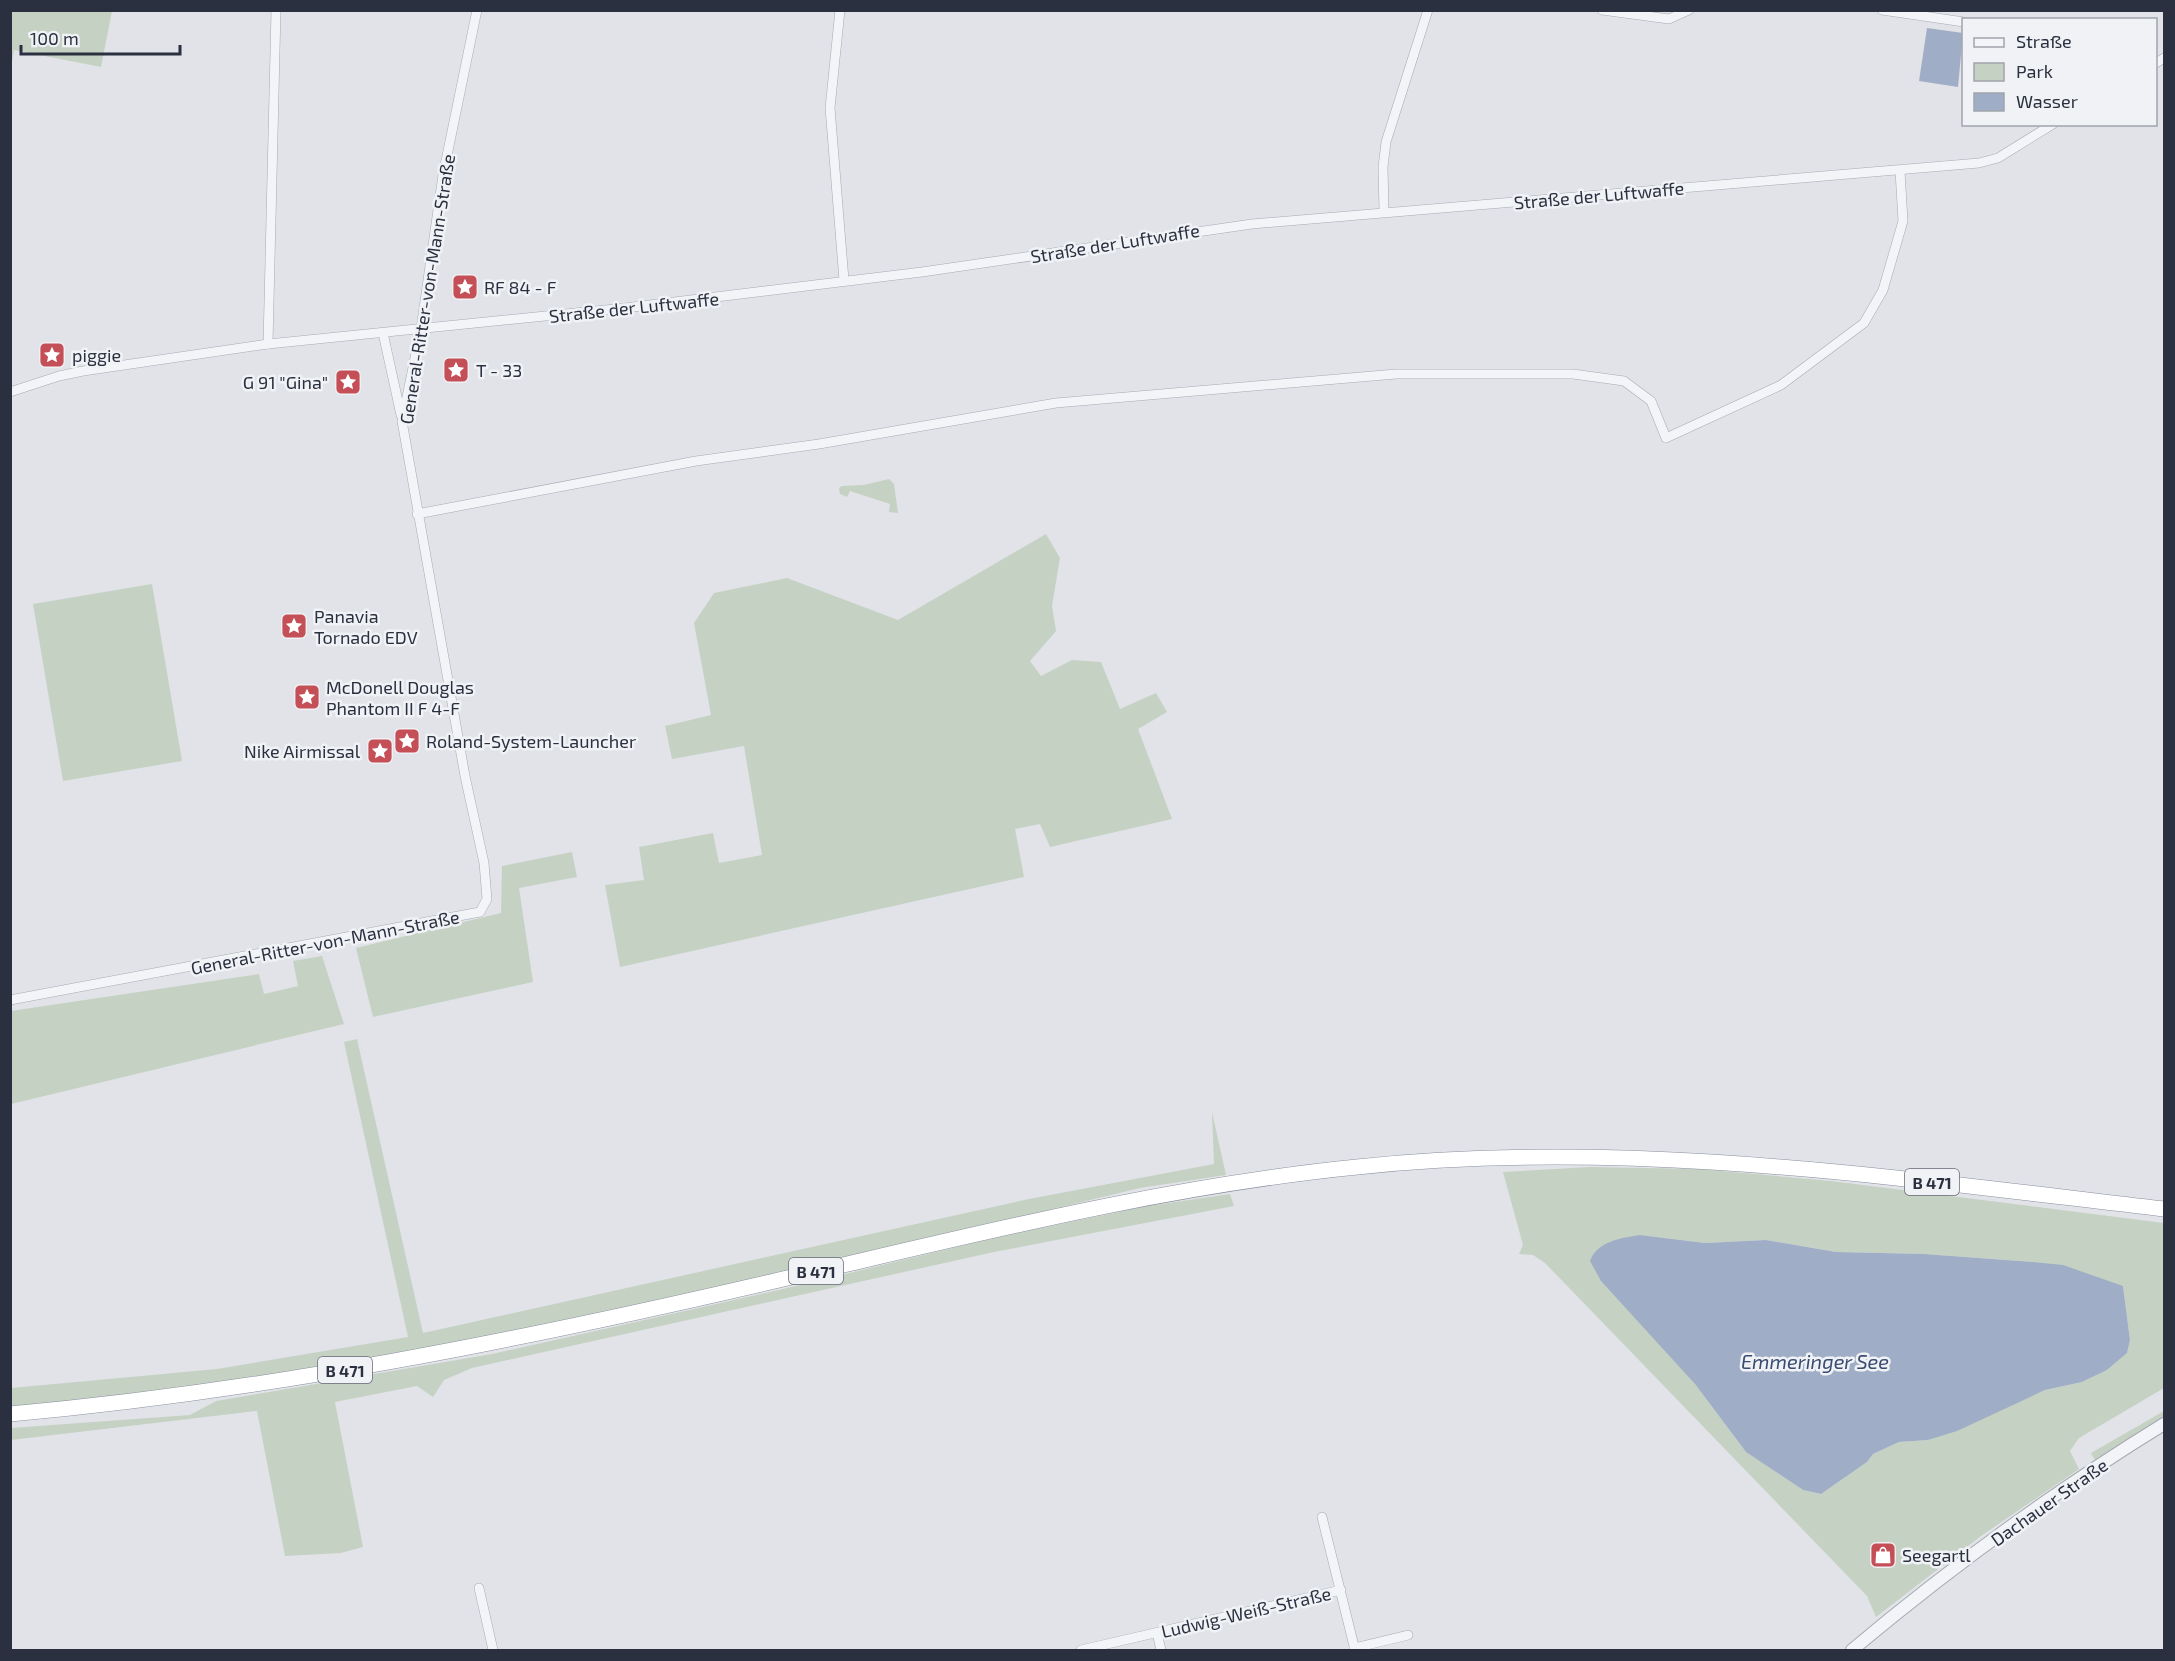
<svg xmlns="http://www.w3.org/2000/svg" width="2175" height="1661" viewBox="0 0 2175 1661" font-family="'Exo 2',sans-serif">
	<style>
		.green { fill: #c5d2c3; fill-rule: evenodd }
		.water { fill: #9faec6 }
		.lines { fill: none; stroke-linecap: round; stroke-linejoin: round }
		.minor-casing { stroke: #a6aab2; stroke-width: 10 }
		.tertiary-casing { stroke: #a6aab2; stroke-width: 14 }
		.trunk-casing { stroke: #898f9e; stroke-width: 16 }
		.minor { stroke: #f3f4f7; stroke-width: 9 }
		.tertiary { stroke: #f3f4f7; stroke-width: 12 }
		.trunk { stroke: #fff; stroke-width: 15 }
		.labels { text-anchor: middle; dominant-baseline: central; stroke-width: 5; stroke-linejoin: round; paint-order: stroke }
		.shield { fill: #f0f2f6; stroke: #656a76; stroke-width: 1.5 }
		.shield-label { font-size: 16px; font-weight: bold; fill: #2a303f }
		.street-label { font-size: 18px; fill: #2a303f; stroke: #f0f2f6 }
		.poi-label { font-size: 18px; fill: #2a303f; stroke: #f0f2f6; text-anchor: start }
		.water-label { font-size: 20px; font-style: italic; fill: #384b70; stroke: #f0f2f6 }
	</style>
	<rect width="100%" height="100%" fill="#e1e3e8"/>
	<!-- green -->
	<g class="green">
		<path d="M11,10L112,11L101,67L14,50L11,67Z"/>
		<path d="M889,479L894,484L898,513L889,512L890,504L850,491L847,497L840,494L839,488L842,486L864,485Z"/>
		<path d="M1046,534L1060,558L1052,606L1056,631L1030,661L1041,676L1072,660L1101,662L1120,709L1156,693L1167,712L1138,729L1172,819L1050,847L1040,824L1015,829L1024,877L620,967L605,885L644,880L639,847L713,833L719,863L762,855L744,746L672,759L665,726L711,715L694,623L714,593L787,578L898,620Z"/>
		<path d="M152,584L182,761L63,781L33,604Z"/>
		<path d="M572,852L577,877L519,888L533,982L373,1017L356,948L501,913L502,866Z"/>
		<path d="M322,956L344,1024L11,1104V1011L259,974L264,994L298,986L293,961Z"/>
		<path d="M357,1039L423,1333L1029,1199L1214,1164L1212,1112L1226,1175L1140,1188L780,1275L488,1338L211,1386L11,1408V1388L217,1369L408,1337L344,1042Z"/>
		<path d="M1590,1167L1699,1169L1831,1181L2164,1223V1388L2079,1438L2070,1451L2079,1469L1981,1536L1876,1617L1867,1596L1545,1263L1533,1255L1519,1254L1523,1245L1503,1172ZM1640,1235L1705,1243L1766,1240L1836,1252L1924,1254L2033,1262L2123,1286L2130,1340L2127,1353L2107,1370L2082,1382L2045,1390L1928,1440L1899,1442L1873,1454L1867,1462L1821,1494L1803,1490L1746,1452L1695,1384Z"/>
		<path d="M1230,1194L1234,1206L994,1252L472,1368L444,1380L433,1397L417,1386L335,1402L363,1547L341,1553L285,1556L257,1411L11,1440V1428L190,1415L216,1401L492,1354L783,1289L998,1237L1148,1206Z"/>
		<path d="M2164,1411V1419L2095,1460L2091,1453Z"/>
	</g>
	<!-- water -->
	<g class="water">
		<path d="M1927,28L1963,33L1958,87L1919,81Z"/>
		<path d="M1640,1235L1705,1243L1766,1240L1836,1252L1924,1254L2033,1262L2063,1265L2123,1286L2130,1340L2127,1353L2107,1370L2082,1382L2045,1390L1957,1431L1928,1440L1899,1442L1873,1454L1867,1462L1821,1494L1803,1490L1746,1452L1695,1384L1601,1281L1590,1261C1597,1241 1622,1238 1640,1235Z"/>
	</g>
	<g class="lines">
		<defs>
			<g id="minor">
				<path d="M840,10L830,108L844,280"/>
				<path d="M1602,10L1669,19L1689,10"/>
				<path d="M1882,10L1964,22"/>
				<path d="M2156,63L2164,58"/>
				<path d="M1384,212L1383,167L1386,142L1428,10"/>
				<path d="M383,333L401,415"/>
				<path d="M268,344L276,10"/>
				<path d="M10,392L59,376L83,371L268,344L625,308L922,272L1252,224L1979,163L1998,158L2053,124"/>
				<path d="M417,514L696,461L819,444L1056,403L1396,374H1573L1624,381L1651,401L1666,438L1781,385L1864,323L1883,290L1903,221L1900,171"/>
				<path d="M10,1000L480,912L487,899L484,863L465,776L402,421L421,329L443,175L477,10"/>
				<path d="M1322,1517L1355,1650"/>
				<path d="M479,1588L493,1650"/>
				<path d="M1157,1633L1161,1650"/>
				<path d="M1354,1648L1408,1635"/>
				<path d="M1081,1650L1341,1590"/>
			</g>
			<path id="tertiary" d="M1852,1650C1950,1568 2055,1491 2164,1424"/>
			<path id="trunk" d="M10,1414C266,1391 516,1341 766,1283C962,1238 1156,1187 1357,1167C1627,1138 1896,1178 2164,1209"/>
		</defs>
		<!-- minor casing -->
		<use href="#minor" class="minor-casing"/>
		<!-- tertiary casing -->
		<use href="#tertiary" class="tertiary-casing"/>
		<!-- trunk casing -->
		<use href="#trunk" class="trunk-casing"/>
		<!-- minor -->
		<use href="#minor" class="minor"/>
		<!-- tertiary -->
		<use href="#tertiary" class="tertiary"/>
		<!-- trunk -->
		<use href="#trunk" class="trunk"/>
	</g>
	<!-- icons -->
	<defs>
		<symbol id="sight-square" viewBox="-11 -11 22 22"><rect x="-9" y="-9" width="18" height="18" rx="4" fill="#c44f56" stroke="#f0f2f6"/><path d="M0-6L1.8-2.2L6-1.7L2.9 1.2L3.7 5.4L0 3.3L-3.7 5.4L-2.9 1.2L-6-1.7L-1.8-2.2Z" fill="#fff"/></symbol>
		<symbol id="shop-square" viewBox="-11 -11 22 22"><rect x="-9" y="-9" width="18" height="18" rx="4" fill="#c44f56" stroke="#f0f2f6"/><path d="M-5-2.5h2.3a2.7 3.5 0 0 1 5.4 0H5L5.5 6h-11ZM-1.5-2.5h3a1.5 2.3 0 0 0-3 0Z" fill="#fff"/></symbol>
	</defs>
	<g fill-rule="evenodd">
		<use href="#sight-square" x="450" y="272" width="30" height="30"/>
		<use href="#sight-square" x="37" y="340" width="30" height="30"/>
		<use href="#sight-square" x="441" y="355" width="30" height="30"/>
		<use href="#sight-square" x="333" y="367" width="30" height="30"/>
		<use href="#sight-square" x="279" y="611" width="30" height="30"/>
		<use href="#sight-square" x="292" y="682" width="30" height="30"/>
		<use href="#sight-square" x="392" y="726" width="30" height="30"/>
		<use href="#sight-square" x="365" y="736" width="30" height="30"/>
		<use href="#shop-square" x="1868" y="1540" width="30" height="30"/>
	</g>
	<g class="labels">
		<!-- shield labels -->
		<g class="shield">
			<rect x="1905" y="1169" width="54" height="26" rx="4.5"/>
			<rect x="789" y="1258" width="54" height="26" rx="4.5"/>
			<rect x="318" y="1357" width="54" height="26" rx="4.5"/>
		</g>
		<g class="shield-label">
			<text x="1932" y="1182">B 471</text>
			<text x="816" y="1271">B 471</text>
			<text x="345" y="1370">B 471</text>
		</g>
		<!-- street labels -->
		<g class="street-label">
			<text transform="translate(1599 195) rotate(-5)">Straße der Luftwaffe</text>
			<text transform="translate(1115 243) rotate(-9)">Straße der Luftwaffe</text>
			<text transform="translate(427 289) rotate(-81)">General-Ritter-von-Mann-Straße</text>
			<text transform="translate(634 307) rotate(-6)">Straße der Luftwaffe</text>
			<text transform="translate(325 942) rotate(-11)">General-Ritter-von-Mann-Straße</text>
			<text transform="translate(2049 1502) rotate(-35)">Dachauer Straße</text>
			<text transform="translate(1246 1612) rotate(-13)">Ludwig-Weiß-Straße</text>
		</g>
		<!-- poi labels -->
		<g class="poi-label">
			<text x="484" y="287">RF 84 - F</text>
			<text x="72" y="355">piggie</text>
			<text x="476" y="370">T - 33</text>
			<text x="328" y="382" text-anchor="end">G 91 "Gina"</text>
			<text x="314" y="616">Panavia<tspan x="314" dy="21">Tornado EDV</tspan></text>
			<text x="326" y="687">McDonell Douglas<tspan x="326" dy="21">Phantom II F 4-F</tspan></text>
			<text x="426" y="741">Roland-System-Launcher</text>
			<text x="360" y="751" text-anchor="end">Nike Airmissal</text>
			<text x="1902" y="1555">Seegartl</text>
		</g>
		<!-- water labels -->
		<g class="water-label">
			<text x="1815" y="1361">Emmeringer See</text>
		</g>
	</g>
	<!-- border -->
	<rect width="2175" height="1661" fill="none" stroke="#2a303f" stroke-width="24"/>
	<!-- legend -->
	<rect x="1962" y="18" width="195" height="108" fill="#f0f2f6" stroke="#a1a4ad" stroke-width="1.5"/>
	<rect x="1974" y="38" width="30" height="9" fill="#f3f4f7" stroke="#a1a4ad" stroke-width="1.5"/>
	<text x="2016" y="48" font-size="18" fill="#2a303f">Straße</text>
	<rect x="1974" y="63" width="30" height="18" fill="#c5d2c3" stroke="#a1a4ad" stroke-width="1.5"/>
	<text x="2016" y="78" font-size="18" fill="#2a303f">Park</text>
	<rect x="1974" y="93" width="30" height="18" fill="#9faec6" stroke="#a1a4ad" stroke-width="1.5"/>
	<text x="2016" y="108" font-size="18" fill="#2a303f">Wasser</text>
	<!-- scale -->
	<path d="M21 45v9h159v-9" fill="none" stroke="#2a303f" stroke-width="3"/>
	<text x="30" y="45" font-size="18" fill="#2a303f" stroke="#f0f2f6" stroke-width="4.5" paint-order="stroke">100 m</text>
</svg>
